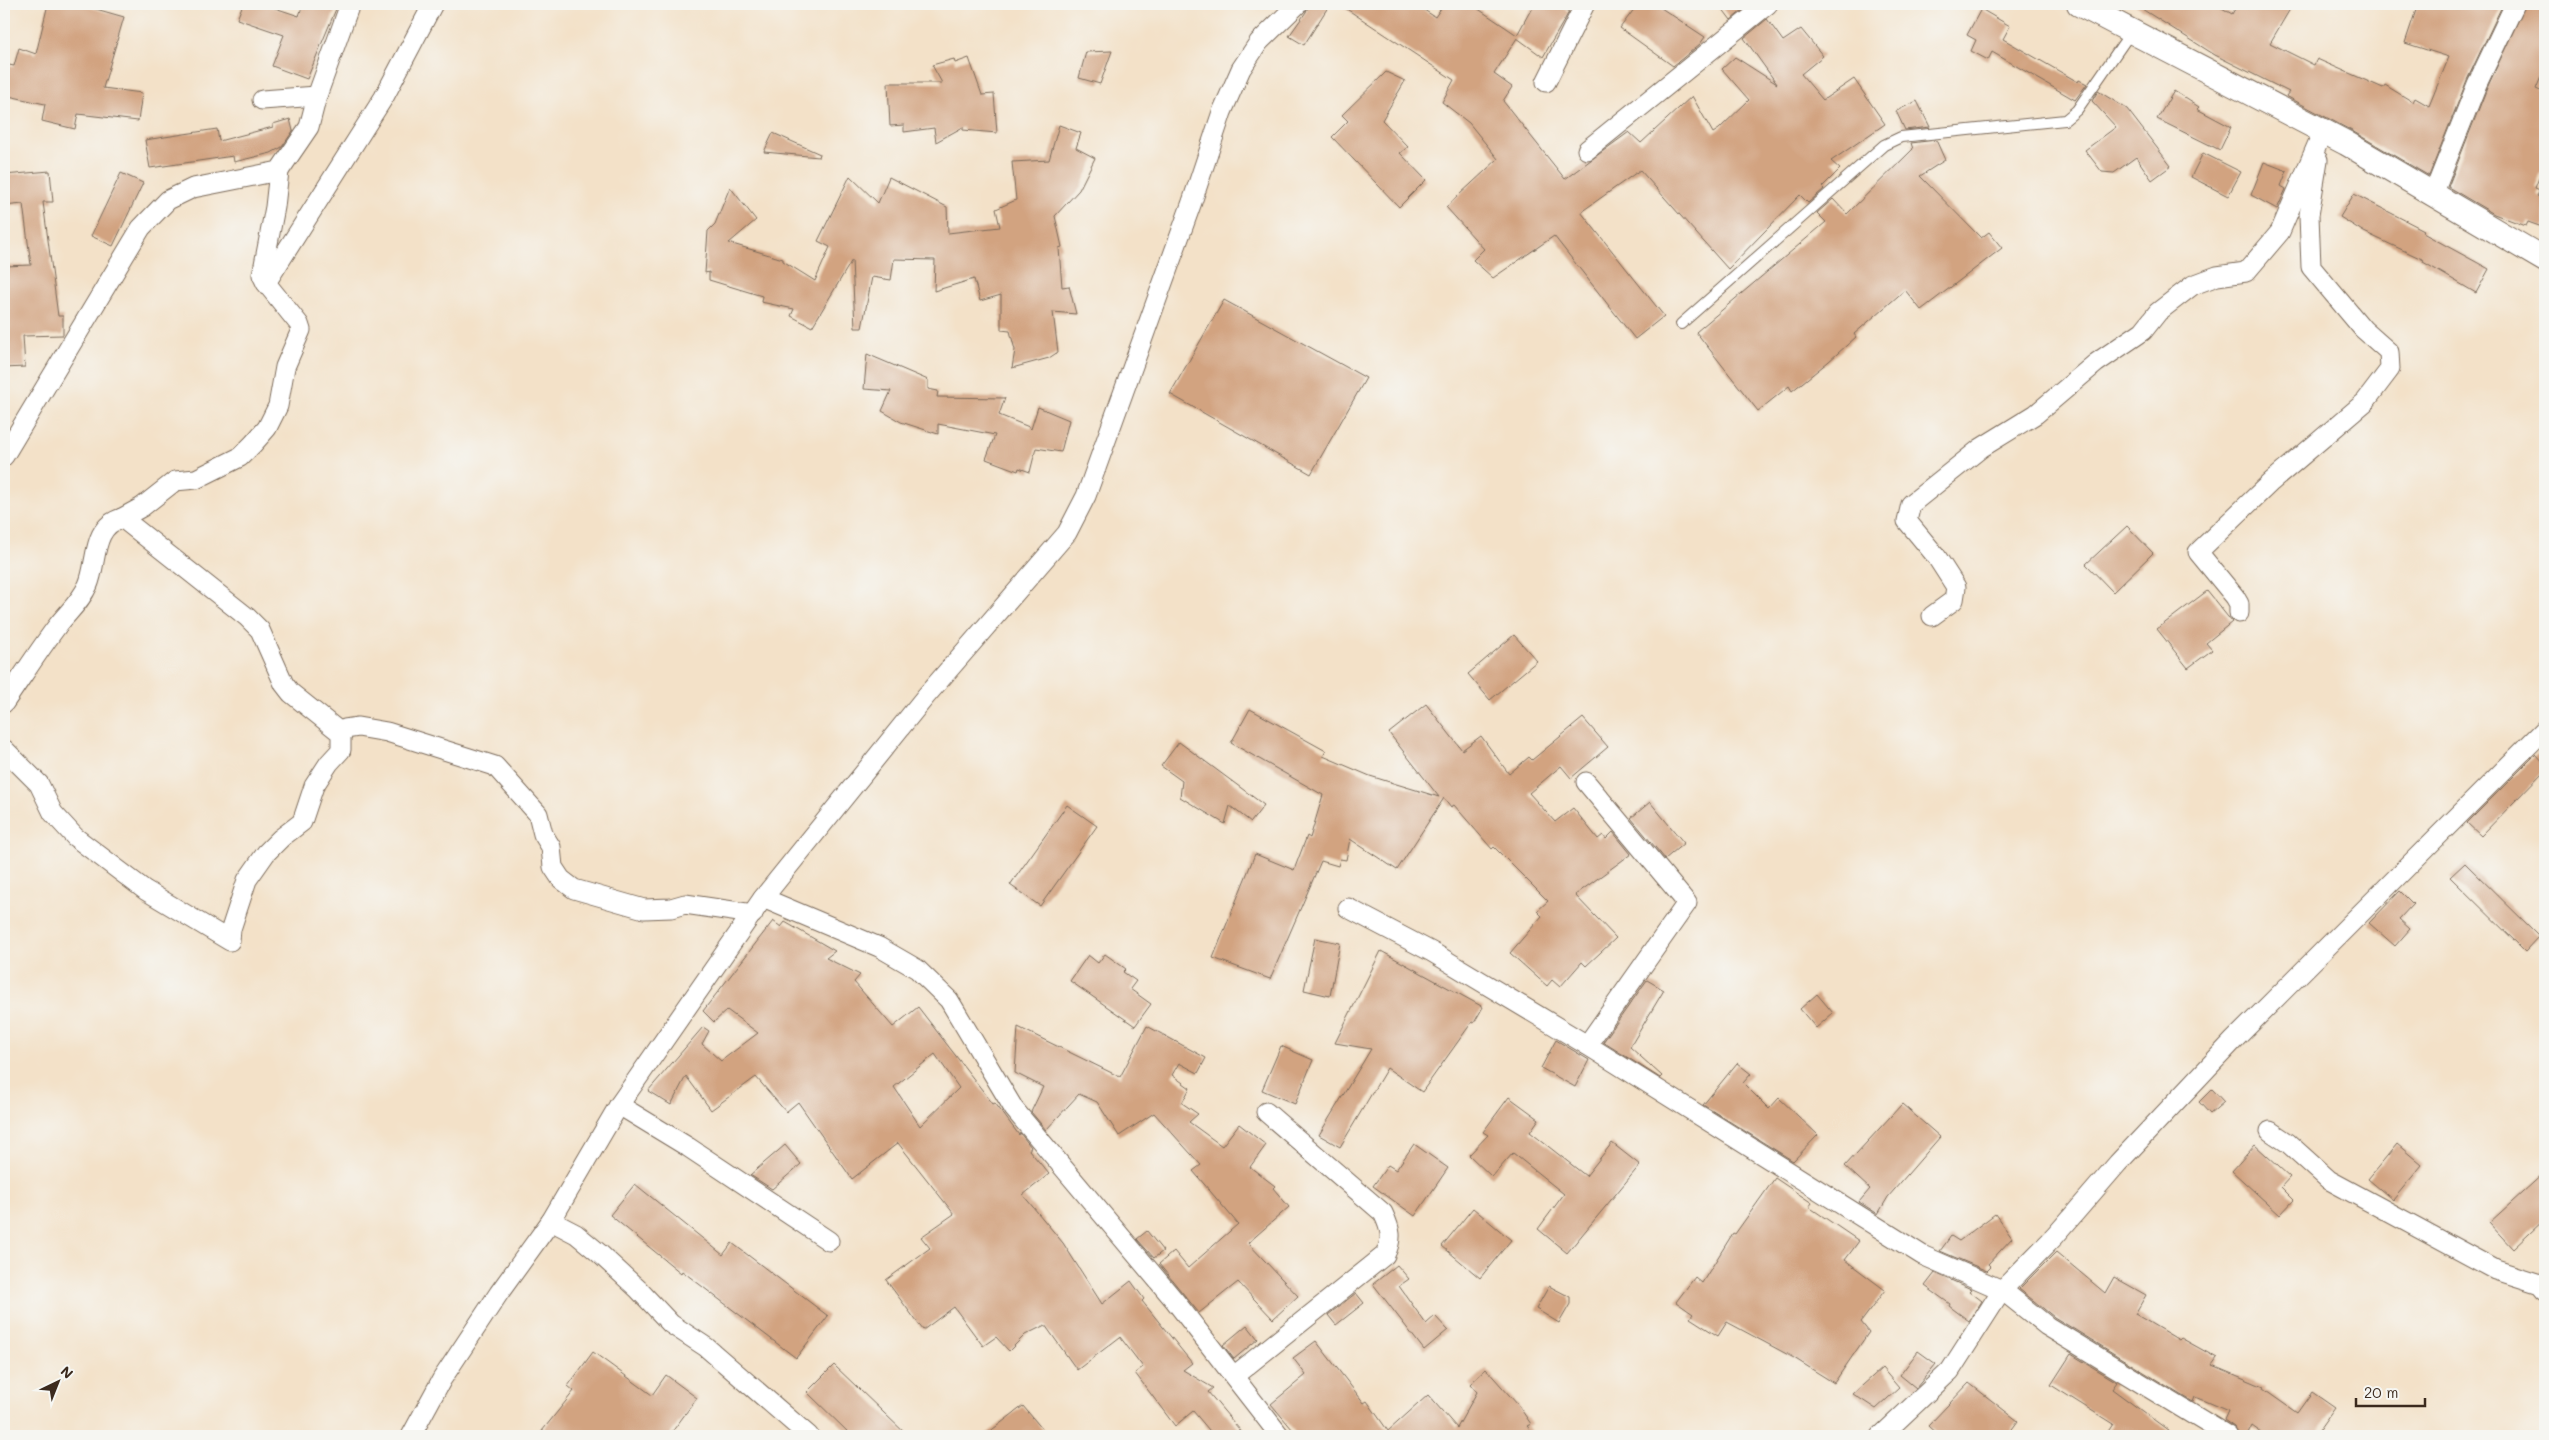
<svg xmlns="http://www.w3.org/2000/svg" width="2549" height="1440" viewBox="0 0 2549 1440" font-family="Mali,sans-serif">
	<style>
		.building { fill: #d2a380; fill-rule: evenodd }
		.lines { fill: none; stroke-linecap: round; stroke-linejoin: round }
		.service-casing { stroke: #7b6a5a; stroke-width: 12 }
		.minor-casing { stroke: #7b6a5a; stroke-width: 21 }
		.tertiary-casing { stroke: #7b6a5a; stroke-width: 26 }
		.service { stroke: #fff; stroke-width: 10 }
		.minor { stroke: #fff; stroke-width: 19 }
		.tertiary { stroke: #fff; stroke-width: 24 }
	</style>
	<rect width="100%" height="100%" fill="#f6f6f2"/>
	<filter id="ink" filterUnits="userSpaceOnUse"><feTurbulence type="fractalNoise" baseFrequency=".02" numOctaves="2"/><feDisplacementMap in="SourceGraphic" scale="10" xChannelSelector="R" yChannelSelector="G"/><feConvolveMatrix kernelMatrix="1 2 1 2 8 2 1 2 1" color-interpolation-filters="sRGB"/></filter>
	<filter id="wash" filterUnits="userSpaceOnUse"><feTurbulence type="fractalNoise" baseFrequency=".0096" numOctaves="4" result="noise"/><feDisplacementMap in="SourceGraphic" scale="20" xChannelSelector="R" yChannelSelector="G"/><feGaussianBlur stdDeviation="1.12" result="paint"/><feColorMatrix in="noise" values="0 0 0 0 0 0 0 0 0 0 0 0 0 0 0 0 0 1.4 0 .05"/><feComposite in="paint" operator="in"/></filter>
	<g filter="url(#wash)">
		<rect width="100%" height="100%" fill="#f3e1c8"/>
		<g id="blocks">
			<!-- building -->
			<g class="building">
				<path d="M48,4H90L89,7L124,17L103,88L142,93L138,121L78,114L75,129L42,121L45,104L4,95V64L14,66L19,48L36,54Z"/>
				<path d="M243,4H263L299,16L303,4H338L307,79L272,66L284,35L237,19Z"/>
				<path d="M1309,4H1330L1304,45L1289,36L1306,12Z"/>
				<path d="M1339,4H1415L1435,17L1444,4H1471L1517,35L1534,4H1557L1569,12L1543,57L1517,38L1494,74L1512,87L1503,101L1565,179L1629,132L1641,143L1692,96L1713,133L1719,129L1749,100L1722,69L1735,57L1777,84L1744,38L1767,19L1783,41L1801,29L1823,56L1801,74L1823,100L1854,79L1885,124L1831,161L1840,169L1822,187L1824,189L1808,203L1800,195L1728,269L1640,170L1581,212L1664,316L1635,339L1554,236L1493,278L1473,260L1484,249L1446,207L1498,159L1469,123L1442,102L1454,80Z"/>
				<path d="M1638,4H1655L1705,37L1700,44L1673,66L1620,28Z"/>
				<path d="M1719,4H1750L1731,20Z"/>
				<path d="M2134,4H2215L2232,14L2238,4H2293L2270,43L2314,65L2317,59L2383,88L2385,85L2413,102L2415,98L2429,106L2449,57L2405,43L2418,4H2503L2467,80L2429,176L2352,131L2286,96L2289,92L2215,55Z"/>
				<path d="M2526,4H2545V67L2536,89L2545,93V162L2535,188L2540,190L2537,196L2545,199V228L2528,222L2526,226L2494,214L2448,187L2487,88Z"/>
				<path d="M1981,9L2010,26L2003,39L2078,82L2079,80L2087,84L2075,100L1992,52L1988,60L1971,51L1976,40L1967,35Z"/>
				<path d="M1112,51L1100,84L1079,78L1086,52Z"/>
				<path d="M969,58L982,95L994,94L997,133L963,130V127L936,142L934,128L904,132V125L890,126L888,83H942L932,65L954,59L955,63Z"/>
				<path d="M1386,72L1405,81L1382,120L1408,147L1400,153L1426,180L1399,207L1332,137L1348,121L1342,115Z"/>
				<path d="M2098,91L2127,109L2171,166L2152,180L2136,157L2114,173L2102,172L2085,150L2116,127L2092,101Z"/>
				<path d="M2174,91L2199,107L2197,109L2231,127L2220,150L2157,119Z"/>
				<path d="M1917,101L1930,127L1905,130L1896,111Z"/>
				<path d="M290,119L293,131L282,147L271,153L234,162L233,156L150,168L145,140L217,129L219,141L273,127V124Z"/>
				<path d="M1059,125L1081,133L1076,148L1095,158L1079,190L1055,216L1062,247L1059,248L1062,287L1069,286L1076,314L1053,312L1058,352L1049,358L1012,368L1015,350L1010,331L1001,330V295L980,301L974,279L934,291L935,260L894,259L891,280L872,277L862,328H855L852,260L812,327L791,316L794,309L761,302L762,296L709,280V272L705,273L708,231L715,224L730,187L756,220L729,243L783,259V261L815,281L830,247L818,241L850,176L878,203L889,177L947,207L948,233L1000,227L996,209L1016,200L1012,162L1049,160Z"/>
				<path d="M773,133L820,154L819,157L764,152Z"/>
				<path d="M1936,140L1945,160L1920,176L1981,238L1989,232L2002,248L1921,310L1905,290L1854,334L1856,337L1828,362L1792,391L1789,386L1758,411L1696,332L1826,222L1817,213L1833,199L1847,214L1913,149L1911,143Z"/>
				<path d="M2203,153L2241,172L2228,196L2191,177Z"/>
				<path d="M2264,162L2287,171L2281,186L2286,189L2277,209L2251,195Z"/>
				<path d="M50,171L53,202H43L58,316H63V335L23,336L25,367L4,368V266L31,265L23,204L4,206V175Z"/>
				<path d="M121,173L143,183L113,246L91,236Z"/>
				<path d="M2354,194L2424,230L2423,233L2489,269L2476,293L2423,262L2424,260L2364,232L2340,217Z"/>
				<path d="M1224,300L1366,378L1311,474L1170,394Z"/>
				<path d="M867,354L928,380V389L938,391L937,397L1005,398L999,415L1029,427L1031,429L1038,407L1069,420L1061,452L1036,448L1030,472L1019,468L1018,471L986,459L995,435L938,424V434L901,422L882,411L891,391L864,389Z"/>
				<path d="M2127,526L2153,553L2113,592L2086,564Z"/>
				<path d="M2207,591L2232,622L2206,643L2212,650L2188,668L2157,629Z"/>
				<path d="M1514,635L1537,661L1490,700L1468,674Z"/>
				<path d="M1426,704L1462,750L1481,736L1509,774L1529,757L1532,760L1583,718L1608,747L1571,778L1561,766L1529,793L1555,822L1573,808L1598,839L1603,835L1606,839L1613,832L1631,854L1575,895L1616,938L1586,966L1582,962L1560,987L1552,980L1547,986L1510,953L1542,916L1537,911L1548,901L1494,847L1492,849L1454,805L1451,807L1444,798L1397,870L1350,839L1346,860L1340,859L1338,866L1321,861L1270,979L1213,958L1255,854L1294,870L1307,836L1310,838L1323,795L1231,743L1250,709L1326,751L1323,756L1370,776L1439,797L1389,733Z"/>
				<path d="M1179,742L1264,805L1251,822L1230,806L1225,824L1180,797L1182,781L1161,766Z"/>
				<path d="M2536,754L2545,764V770L2481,836L2467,823Z"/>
				<path d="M1650,802L1684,843L1665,859L1631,818Z"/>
				<path d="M1067,805L1097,826L1040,906L1010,885Z"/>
				<path d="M2465,863L2539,936L2525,951L2450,877Z"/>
				<path d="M2400,891L2413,904L2399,919L2410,929L2395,946L2369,923Z"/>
				<path d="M773,921L781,927L785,922L835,951L826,958L860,975L854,982L893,1027L918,1007L993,1104L995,1103L1019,1135L1020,1133L1031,1147L1029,1150L1049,1174L1023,1195L1063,1243L1102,1304L1131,1281L1144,1299L1142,1301L1192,1363L1183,1370L1213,1388L1208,1392L1245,1436H1214L1193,1411L1175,1426L1135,1373L1143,1367L1120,1337L1077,1370L1045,1325L1025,1335L1009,1351L996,1337L983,1346L954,1307L923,1330L886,1280L930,1248L921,1237L954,1214L898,1143L852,1179L798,1102L786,1112L756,1077L711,1110L686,1076L671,1105L648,1091L703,1027L709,1031L702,1044L721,1061L758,1033L727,1010L714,1022L703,1011ZM935,1054L959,1088L920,1126L894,1087Z"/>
				<path d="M1315,938L1340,943L1330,996L1304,990Z"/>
				<path d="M1381,951L1483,1007L1474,1023L1472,1022L1422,1092L1387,1068L1340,1147L1319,1135L1371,1049L1335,1043Z"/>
				<path d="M1105,954L1126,969L1123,972L1136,981L1130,989L1151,1004L1135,1026L1070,981L1088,955L1098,963Z"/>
				<path d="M1647,980L1664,990L1630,1047L1662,1076L1660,1078L1603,1042Z"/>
				<path d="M1817,994L1833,1013L1816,1028L1800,1009Z"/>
				<path d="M1147,1026L1206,1058L1198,1073L1179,1063L1172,1075L1190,1088L1182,1103L1198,1114L1189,1122L1222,1146L1239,1124L1266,1145L1250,1167L1275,1186L1273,1188L1289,1207L1248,1243L1298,1296L1273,1319L1238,1282L1199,1313L1159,1264L1174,1251L1188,1268L1238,1224L1193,1171L1201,1165L1154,1113L1119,1136L1097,1102L1079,1094L1046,1130L1031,1112L1043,1087L1015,1073L1018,1027L1120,1077Z"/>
				<path d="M1556,1040L1589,1060L1575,1087L1541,1068Z"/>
				<path d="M1281,1046L1313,1060L1295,1104L1262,1090Z"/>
				<path d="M1737,1063L1751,1074L1743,1083L1769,1109L1779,1098L1818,1135L1793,1161L1703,1105Z"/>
				<path d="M2212,1089L2224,1102L2210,1114L2199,1102Z"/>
				<path d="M1509,1097L1539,1119L1530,1132L1586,1176L1612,1143L1640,1165L1567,1253L1538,1229L1564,1194L1513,1153L1492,1177L1469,1155L1488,1135L1483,1132Z"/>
				<path d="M1902,1104L1940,1137L1888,1197L1878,1214L1859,1202L1870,1189L1845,1166Z"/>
				<path d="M1414,1144L1448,1168L1415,1216L1373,1186L1388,1165L1396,1170Z"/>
				<path d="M2397,1144L2422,1165L2393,1200L2368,1179Z"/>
				<path d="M785,1145L801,1164L772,1189L750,1175Z"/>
				<path d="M2255,1145L2290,1177L2281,1187L2294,1200L2280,1215L2232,1171Z"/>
				<path d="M2545,1172V1219L2513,1249L2489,1223Z"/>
				<path d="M1775,1178L1812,1203L1809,1207L1859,1241L1845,1260L1885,1290L1861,1322L1869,1332L1834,1383L1794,1358L1727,1322L1718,1336L1690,1318L1693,1314L1676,1302L1695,1277L1702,1283L1733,1233L1735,1234Z"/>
				<path d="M635,1184L723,1255L732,1243L828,1316L796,1358L682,1271L681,1273L610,1215Z"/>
				<path d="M1473,1208L1511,1240L1480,1278L1442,1246Z"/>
				<path d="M1995,1214L2012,1238L1988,1264L1991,1267L1987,1271L1940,1251L1951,1236L1959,1241Z"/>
				<path d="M1147,1231L1163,1251L1154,1258L1137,1239Z"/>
				<path d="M2056,1252L2105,1293L2114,1277L2146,1295L2135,1314L2179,1340L2181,1338L2217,1358L2212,1365L2264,1387L2263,1389L2297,1413L2312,1392L2335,1408L2315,1436H2266L2252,1426L2247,1436H2239L2234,1427L2224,1420L2228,1411L2195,1397L2193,1402L2054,1317L2019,1289Z"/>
				<path d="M1397,1265L1409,1279L1399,1286L1426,1324L1435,1316L1448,1330L1424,1350L1373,1284Z"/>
				<path d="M1935,1273L1971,1289L1969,1291L1982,1301L1969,1321L1949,1306L1950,1304L1925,1286Z"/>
				<path d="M1549,1286L1570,1297V1304L1559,1323L1536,1309Z"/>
				<path d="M1356,1293L1364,1303L1336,1325L1328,1315Z"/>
				<path d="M1247,1325L1258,1339L1234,1359L1223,1345Z"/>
				<path d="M1316,1341L1364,1403L1367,1401L1388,1431L1428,1395L1457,1428L1477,1392L1470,1384L1486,1369L1518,1405L1531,1424L1527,1426L1536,1436H1298L1271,1404L1306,1375L1293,1358Z"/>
				<path d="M1918,1351L1936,1364L1916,1388L1900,1375Z"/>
				<path d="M593,1352L652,1395L666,1375L697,1398L669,1436H538L574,1391L568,1386Z"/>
				<path d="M2071,1354L2117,1382L2112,1389L2176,1436H2105L2113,1424L2051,1385Z"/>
				<path d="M834,1365L908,1436H852L807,1392Z"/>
				<path d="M1882,1368L1899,1388L1876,1409L1853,1394Z"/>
				<path d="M1969,1383L2018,1421L2007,1436H1939L1928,1426Z"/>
				<path d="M1023,1406L1048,1436H984Z"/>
			</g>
		</g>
	</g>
	<g filter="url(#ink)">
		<use href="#blocks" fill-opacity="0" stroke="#7b6a5a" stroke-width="1"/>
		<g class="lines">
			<defs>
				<path id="service" d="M1681,324L1884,145L1901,137L2065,120L2077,110L2131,32"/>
				<g id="minor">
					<path d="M1546,82L1585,4"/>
					<path d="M262,100L317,96"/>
					<path d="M1587,150L1768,4"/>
					<path d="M2433,195L2477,84L2515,4"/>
					<path d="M266,283L384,97L433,4"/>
					<path d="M4,456L141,228L168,200L193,188L279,171L309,127L317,96L350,4"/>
					<path d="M122,518L142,507L175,481L196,479L240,457L253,444L267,428L278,406L285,367L301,330L299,324L266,283L262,275L275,207L279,171"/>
					<path d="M2239,613V604L2235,597L2198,552L2271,482L2365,402L2390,369L2389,352L2363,329L2311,267L2309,215L2318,160"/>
					<path d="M1932,616L1954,600L1956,587L1936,556L1907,521L1911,504L1981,448L2036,414L2096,363L2143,331L2158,312L2193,285L2217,276L2246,272L2280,232L2323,131"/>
					<path d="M4,703C22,677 39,650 58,625C69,611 81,601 88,585C98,562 91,527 122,518L247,617L260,630L284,684L291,693L341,733V750L329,763L314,786L302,822L281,838L266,853L247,880L231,929L230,941L145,890L75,837L53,813L39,784L4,749"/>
					<path d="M341,733L345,729L358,727L387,732L495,766L538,814L543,834L551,847L553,867L561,879L574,889L644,909L671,908L685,904L753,914"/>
					<path d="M1586,782L1687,903L1587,1045"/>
					<path d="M763,898L879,947L917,969L949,1000L1014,1109L1175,1301L1280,1436"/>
					<path d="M1348,908L1432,952L1587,1045L1922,1255L2002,1290L2047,1326L2228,1436"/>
					<path d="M619,1105L688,1147L829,1241"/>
					<path d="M2270,1131L2288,1143L2329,1180L2496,1270L2540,1284L2545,1290"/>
					<path d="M551,1221L576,1234L599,1253L638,1289L671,1324L706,1347L809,1436"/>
					<path d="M1234,1376L1385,1255C1393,1238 1391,1230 1383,1213L1266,1112"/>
					<path d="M411,1436L442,1379L499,1293L551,1221L619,1105L763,898L926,696L1067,533L1086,496L1192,202L1222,112L1241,69L1259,42L1298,4"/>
					<path d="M1881,1436L1950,1371L2002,1290L2055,1236L2118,1163L2233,1041L2545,729"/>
				</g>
				<path id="tertiary" d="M2079,4L2346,143L2545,260"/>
			</defs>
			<!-- service casing -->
			<use href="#service" class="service-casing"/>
			<!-- minor casing -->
			<use href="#minor" class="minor-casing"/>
			<!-- tertiary casing -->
			<use href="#tertiary" class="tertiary-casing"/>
			<!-- service -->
			<use href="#service" class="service"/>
			<!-- minor -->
			<use href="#minor" class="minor"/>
			<!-- tertiary -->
			<use href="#tertiary" class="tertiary"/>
		</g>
	</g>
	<!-- margin -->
	<rect width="2549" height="1440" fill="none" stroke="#f6f6f2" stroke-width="20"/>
	<!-- north arrow -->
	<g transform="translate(58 1382) rotate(43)" stroke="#f6f6f2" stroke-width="4" paint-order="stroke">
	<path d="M0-4L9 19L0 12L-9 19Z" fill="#3b2a1e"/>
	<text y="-8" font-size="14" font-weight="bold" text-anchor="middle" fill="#3b2a1e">N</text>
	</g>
	<!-- scale -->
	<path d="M2356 1398v8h69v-8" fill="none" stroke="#3b2a1e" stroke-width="2.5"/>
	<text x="2364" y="1398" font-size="15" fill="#3b2a1e" stroke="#f6f6f2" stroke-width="4" paint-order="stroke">20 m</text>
</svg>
